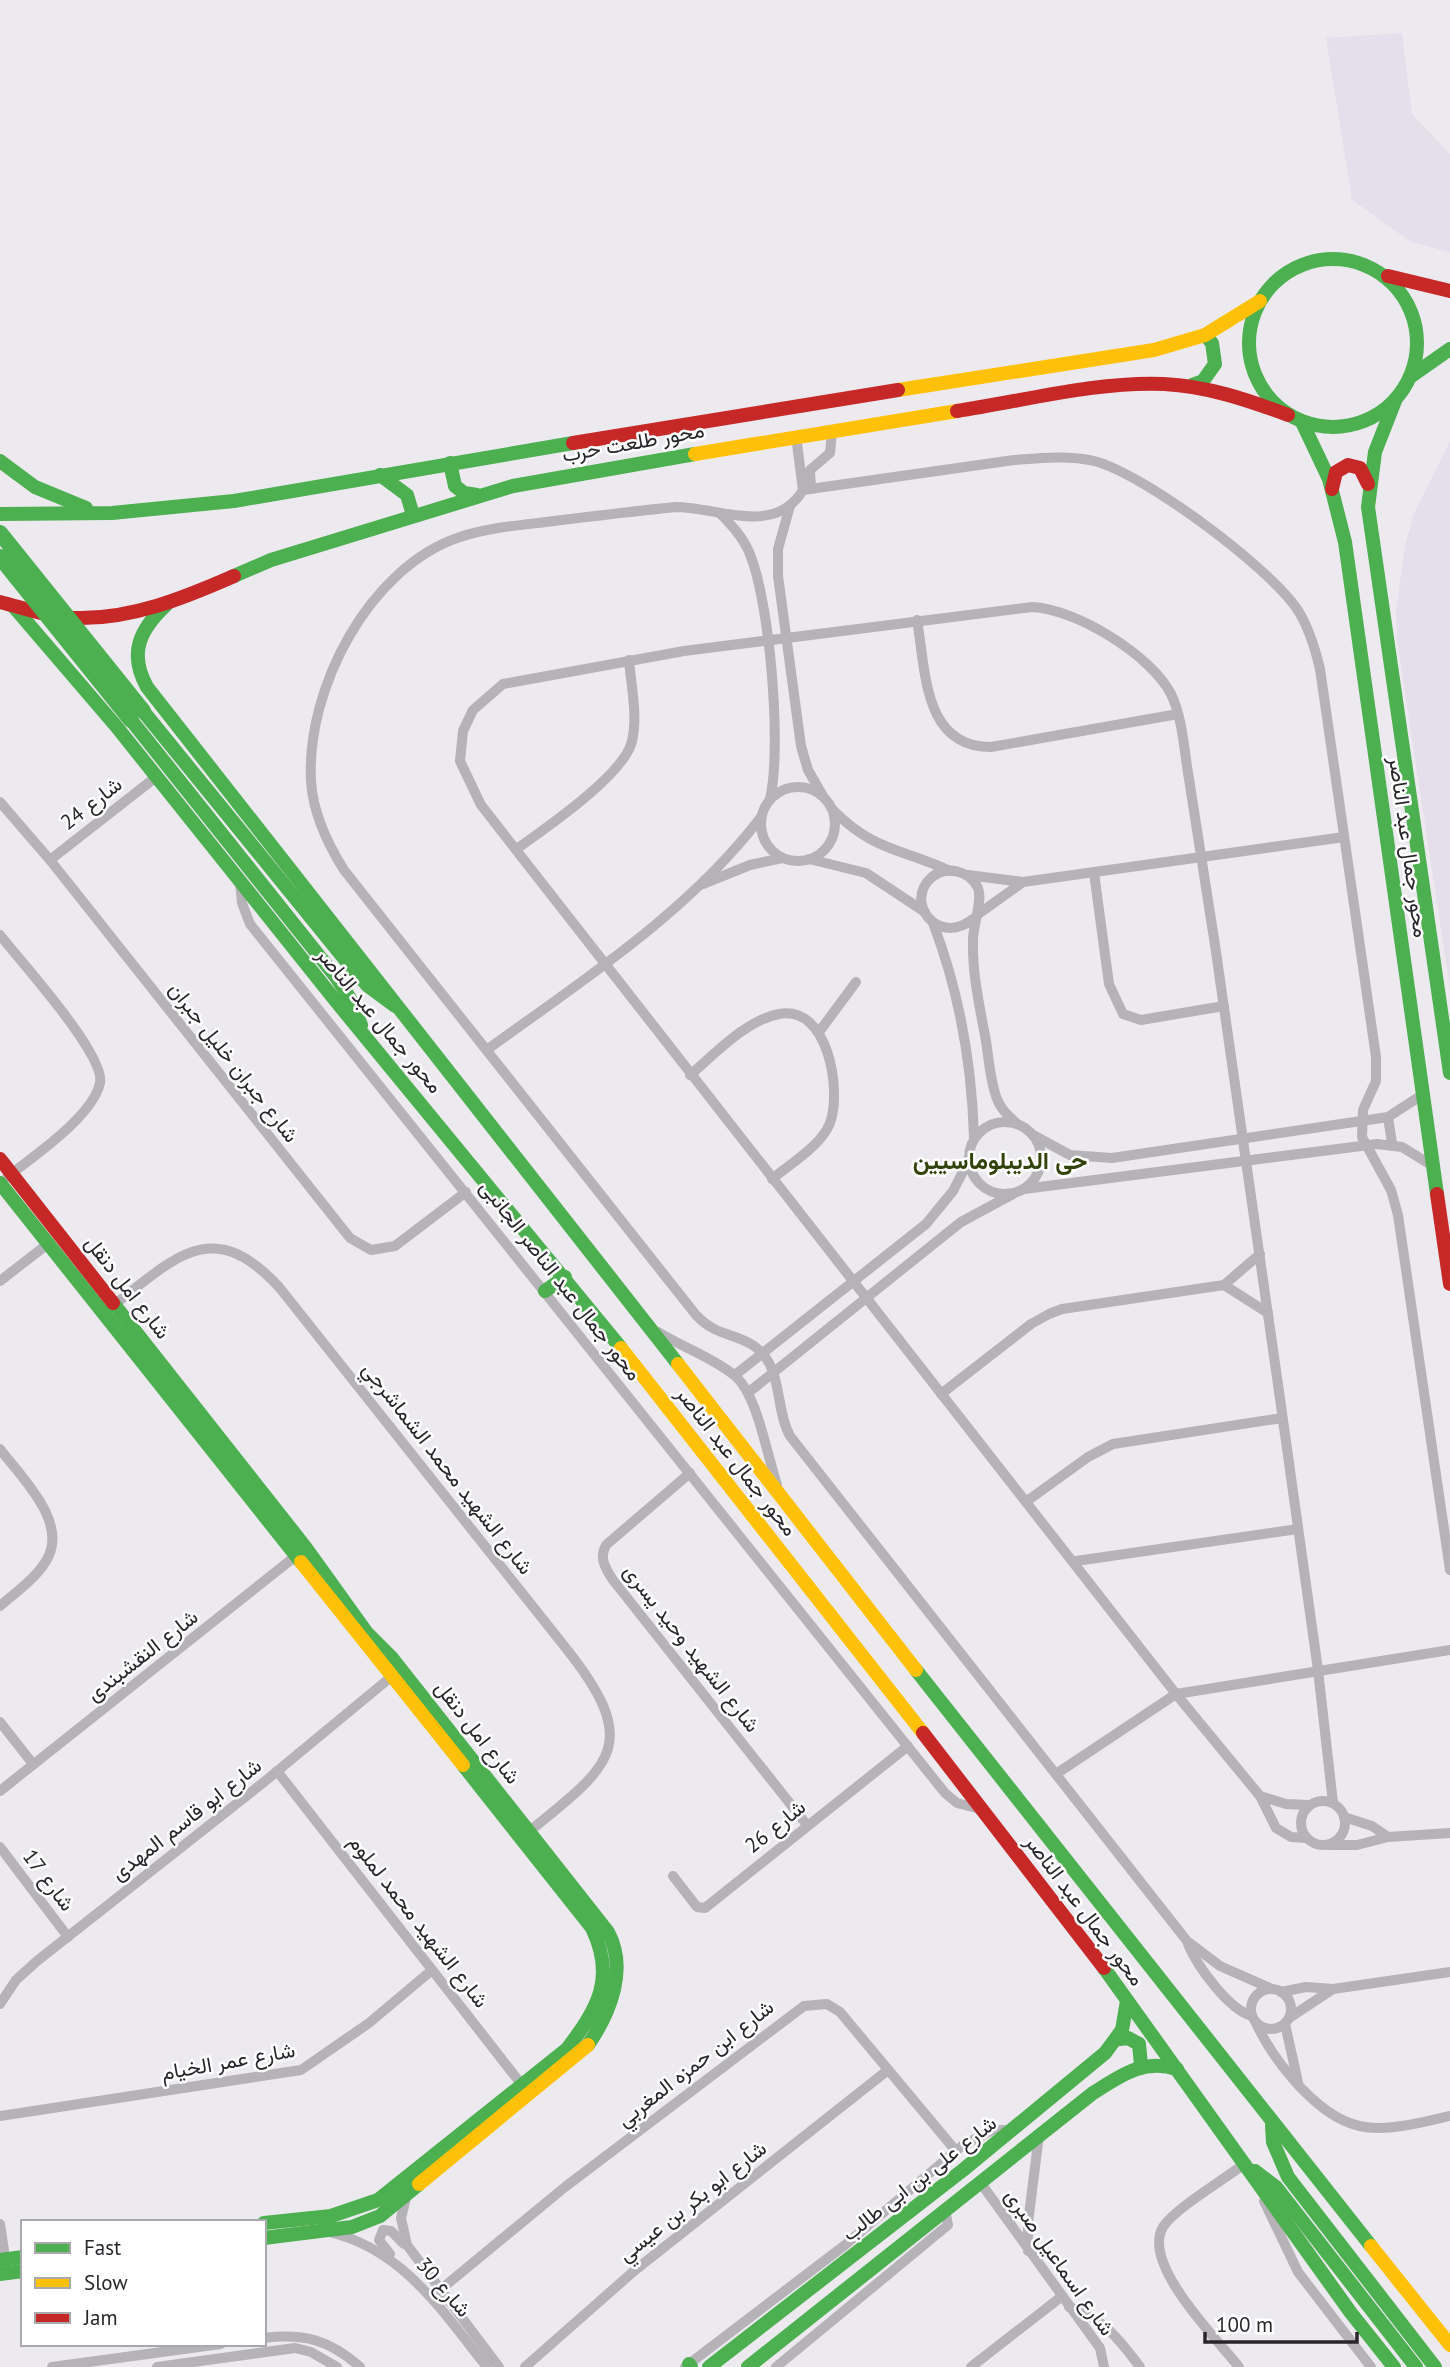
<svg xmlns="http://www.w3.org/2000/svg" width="1450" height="2367" viewBox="0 0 1450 2367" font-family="'PT Sans',Vazirmatn,sans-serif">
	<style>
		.built { fill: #e5dfeb }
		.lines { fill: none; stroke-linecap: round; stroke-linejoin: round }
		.street { stroke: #b5b2b8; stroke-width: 10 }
		.fast { stroke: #4caf50; stroke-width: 14 }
		.slow { stroke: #ffc107; stroke-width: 14 }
		.jam { stroke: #c62828; stroke-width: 14 }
		.fast-bridge { stroke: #4caf50; stroke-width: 16 }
		.labels { text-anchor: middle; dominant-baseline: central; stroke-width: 5; stroke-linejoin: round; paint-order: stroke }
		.street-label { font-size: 21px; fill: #28262a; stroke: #fff }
		.quarter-label { font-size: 24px; font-weight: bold; fill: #32430c; stroke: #fff }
	</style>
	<rect width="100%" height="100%" fill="#eceaef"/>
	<!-- built -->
	<g class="built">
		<path d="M1402,33L1412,114L1450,154V252L1411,242L1352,200L1326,38Z"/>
		<path d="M1450,441V988L1397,641L1396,611L1405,546L1414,513Z"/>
	</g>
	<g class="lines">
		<!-- street -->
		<g class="street">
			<path d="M796,436L803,490C775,537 718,507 676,507C635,511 595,516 554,521C523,525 490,527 460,537C369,567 306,689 311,781C313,814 327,843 344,870L696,1315C717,1337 733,1332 754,1346C784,1367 774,1407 790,1436L1187,1941L1220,1966L1272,1989"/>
			<path d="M811,489L810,470L830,453L832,431"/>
			<path d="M803,490L1014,460C1040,458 1069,455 1094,461C1143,473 1269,567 1297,609C1309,627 1315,648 1320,669L1376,1057V1081L1363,1110L1362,1137L1391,1190L1398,1215L1450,1570"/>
			<path d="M790,506L778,549V576L801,746L808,770L823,796"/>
			<path d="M720,513C731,525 743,537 749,552C770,600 782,748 770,799"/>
			<path d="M917,620C926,671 923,747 991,747L1178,714"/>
			<circle cx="798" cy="824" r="37"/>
			<path d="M0,802L50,860L350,1238L371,1250L395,1246L466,1192"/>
			<path d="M833,810C873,851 903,849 950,871"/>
			<path d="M518,848C546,828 625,774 632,741C638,716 631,685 629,660"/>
			<path d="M809,859L866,873L925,912"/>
			<path d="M50,860L156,777"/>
			<path d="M1094,873L1109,984L1123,1014L1141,1020L1224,1006"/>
			<path d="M968,875L1023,882L1344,837"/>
			<path d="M240,883L242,903L250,924L945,1793L957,1803L984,1810"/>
			<path d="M703,884L750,865L782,858"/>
			<path d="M977,915L1023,882"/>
			<path d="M973,919C938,947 903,902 932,877C947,865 970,871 978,888C983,901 973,924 973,940C972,974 980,1008 986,1041C989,1060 990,1081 997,1099C1001,1110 1009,1116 1017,1124"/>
			<path d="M933,923C959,991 972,1065 974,1138"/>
			<path d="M0,935C20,961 106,1055 100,1083C93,1116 34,1156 7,1177"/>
			<path d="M819,1032L856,982"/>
			<path d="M488,1049C583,980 689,912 761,817"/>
			<path d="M690,1075C715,1054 746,1020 779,1014C828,1004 842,1090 830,1123C821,1146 790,1164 772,1179"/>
			<path d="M1388,1117L1392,1143"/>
			<circle cx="1005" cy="1158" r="36"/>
			<path d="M1033,1135L1070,1155L1112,1158L1388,1117L1422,1095"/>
			<path d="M1024,1189L1377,1144L1402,1147L1433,1166"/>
			<path d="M0,1281L49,1243"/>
			<path d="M1224,1285L1260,1254"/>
			<path d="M110,1308C173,1260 211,1213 279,1287L565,1647C644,1746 611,1765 526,1834"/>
			<path d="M658,1332C682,1347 712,1357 734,1375C757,1393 767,1455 777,1485"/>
			<path d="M735,1375L926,1224L953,1191L968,1162"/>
			<path d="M749,1392L961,1222L1013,1194"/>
			<path d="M941,1394L1031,1324L1049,1314L1062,1309L1224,1285L1268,1313"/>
			<path d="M0,1449C21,1477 70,1523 46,1561C35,1579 16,1592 0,1606"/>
			<path d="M690,1473L606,1545C599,1558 605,1568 613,1580L807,1825"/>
			<path d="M1027,1501L1088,1457L1113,1444L1282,1418"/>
			<path d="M1076,1561L1298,1529"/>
			<path d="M0,1722L33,1764"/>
			<path d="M277,1771L525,2089"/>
			<path d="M1056,1774L1176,1694L1450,1650"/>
			<path d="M0,1791L302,1551"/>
			<path d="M1260,1796L1286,1804L1309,1805"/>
			<circle cx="1323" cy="1823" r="22"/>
			<path d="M1344,1817L1372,1826L1388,1837"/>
			<path d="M1306,1838L1291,1837L1276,1828L1260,1796L1176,1694L481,805L460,761L463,731L473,710L503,684L684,651L1032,607C1076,609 1151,655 1171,694C1183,719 1184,751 1189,779C1198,834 1206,890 1215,945C1251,1188 1284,1428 1318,1670L1333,1803"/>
			<path d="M1329,1845H1357L1388,1837L1450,1833"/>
			<path d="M0,1847L68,1937"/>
			<path d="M673,1876L697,1907L705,1908L908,1746"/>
			<path d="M1188,1944C1197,1966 1229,2010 1252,2016"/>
			<circle cx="1271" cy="2009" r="20"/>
			<path d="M1281,1992L1306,1987L1333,1989L1450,1972"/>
			<path d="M0,2004L16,1980L37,1961L264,1782L397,1672"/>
			<path d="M1289,2018L1333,1989"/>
			<path d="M1256,2023C1268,2049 1282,2068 1302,2089C1353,2141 1383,2131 1450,2116"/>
			<path d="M1285,2024L1298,2082"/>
			<path d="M0,2116L301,2070L369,2023L432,1970"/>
			<path d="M980,2182L1100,2348L1104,2367"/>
			<path d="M406,2198L401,2218L407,2245L499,2367"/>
			<path d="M1264,2201L1298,2272L1371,2367"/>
			<path d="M0,2224L6,2264"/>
			<path d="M329,2232C403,2249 442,2311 487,2367"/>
			<path d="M1028,2251V2223L1039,2135"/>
			<path d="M390,2254L379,2240L383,2230L391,2231L404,2244"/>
			<path d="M440,2290L565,2187L804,2006L827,2004L840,2012L956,2151"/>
			<path d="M1069,2307C1102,2317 1120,2340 1140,2367"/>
			<path d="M264,2338C304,2333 330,2340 360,2367"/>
			<path d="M52,2367L221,2344"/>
			<path d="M157,2367L295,2348L311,2352L337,2367"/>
			<path d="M525,2367L634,2271L888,2070"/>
			<path d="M685,2367L845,2245L963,2145L993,2130H1012"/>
			<path d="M776,2367L948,2225L945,2210"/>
			<path d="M971,2367L1061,2297"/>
			<path d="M1239,2367C1217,2339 1141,2264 1163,2227C1174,2209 1225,2179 1244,2164"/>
		</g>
		<!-- fast -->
		<g class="fast">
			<circle cx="1333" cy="343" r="84"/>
			<path d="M1410,377L1450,349"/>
			<path d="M1192,385L1203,381L1215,364L1212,343L1205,335"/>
			<path d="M1395,401L1375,452L1368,507L1450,1073"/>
			<path d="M1302,422L1329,479L1345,542L1437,1194"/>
			<path d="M0,461L35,487L86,508"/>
			<path d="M450,463L455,486L464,493L477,495"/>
			<path d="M380,475L407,495L413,515"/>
			<path d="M0,514L112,513L234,501L573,443"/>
			<path d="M234,576L271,560L513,486L695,454"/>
			<path d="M167,604C140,629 128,653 147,687L678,1364"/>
			<path d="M14,607L116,726L335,1000L621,1348"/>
			<path d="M143,711L352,968L368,986L395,1006"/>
			<path d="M131,720L336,977L351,1000L361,1025"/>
			<path d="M0,1183L301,1562"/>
			<path d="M545,1291L565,1277"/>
			<path d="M113,1303L306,1548L367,1633L392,1658L608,1932C628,1969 610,2013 588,2045"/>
			<path d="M916,1670L1371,2246"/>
			<path d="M1104,1968L1351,2313L1394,2367"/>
			<path d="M1120,2039L1128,2038L1139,2044L1141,2065"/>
			<path d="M1272,2125L1273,2142L1288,2177L1435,2367"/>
			<path d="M1255,2171L1276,2187L1416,2367"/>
			<path d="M264,2223L331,2216L378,2200L567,2049C598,2008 616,1978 592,1928L463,1765"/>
			<path d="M264,2238L352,2227L380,2216L419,2184"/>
			<path d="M0,2260L23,2257"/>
			<path d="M0,2274L23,2271"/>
			<path d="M689,2364L691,2367"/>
			<path d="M709,2367L963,2170L1105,2053L1122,2030L1127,2001"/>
			<path d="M748,2367L1093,2093C1120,2076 1144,2058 1177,2069"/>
		</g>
		<!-- slow -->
		<g class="slow">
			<path d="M898,390L1154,350L1205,335L1260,301"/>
			<path d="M695,454L957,411"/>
			<path d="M621,1348L923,1733"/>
			<path d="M678,1364L916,1670"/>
			<path d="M301,1562L463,1765"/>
			<path d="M419,2184L588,2045"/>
			<path d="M1371,2246L1450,2345"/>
		</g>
		<!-- jam -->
		<g class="jam">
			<path d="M1388,276L1450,291"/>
			<path d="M957,411C1023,401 1098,381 1164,384C1207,386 1248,400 1288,415"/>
			<path d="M573,443L898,390"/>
			<path d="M1332,489L1336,472L1348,465L1360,468L1368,484"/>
			<path d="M0,602C24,608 49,617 74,618C130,620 184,598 234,576"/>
			<path d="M0,1159L113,1303"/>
			<path d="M1437,1194L1450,1284"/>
			<path d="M923,1733L1104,1968"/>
		</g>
		<!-- fast-bridge -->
		<g class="fast-bridge">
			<path d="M0,533L143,711"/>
			<path d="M0,557L131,720"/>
		</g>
	</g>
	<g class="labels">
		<!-- street labels -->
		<g class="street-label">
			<text transform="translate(633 442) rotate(-10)">محور طلعت حرب</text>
			<text transform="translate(91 803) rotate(-38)">شارع 24</text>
			<text transform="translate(1409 847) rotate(82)">محور جمال عبد الناصر</text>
			<text transform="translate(380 1020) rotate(50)">محور جمال عبد الناصر</text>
			<text transform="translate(234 1062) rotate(52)">شارع جبران خليل جبران</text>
			<text transform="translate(561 1280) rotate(52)">محور جمال عبد الناصر الجانبى</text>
			<text transform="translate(128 1287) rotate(52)">شارع امل دنقل</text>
			<text transform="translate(737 1461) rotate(52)">محور جمال عبد الناصر</text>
			<text transform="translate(448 1468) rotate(52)">شارع الشهيد محمد الشماشرجي</text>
			<text transform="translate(692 1648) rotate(52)">شارع الشهيد وحيد يسرى</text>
			<text transform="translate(142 1655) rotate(-38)">شارع النقشبندى</text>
			<text transform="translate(478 1732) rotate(52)">شارع امل دنقل</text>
			<text transform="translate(186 1819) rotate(-38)">شارع ابو قاسم المهدى</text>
			<text transform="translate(775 1826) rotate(-39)">شارع 26</text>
			<text transform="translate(49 1880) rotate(53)">شارع 17</text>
			<text transform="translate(1085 1910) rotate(53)">محور جمال عبد الناصر</text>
			<text transform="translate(419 1921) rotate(52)">شارع الشهيد محمد لملوم</text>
			<text transform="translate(228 2061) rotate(-10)">شارع عمر الخيام</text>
			<text transform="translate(695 2063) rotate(-38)">شارع ابن حمزه المغربي</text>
			<text transform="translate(919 2178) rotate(-38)">شارع على بن ابى طالب</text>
			<text transform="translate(692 2201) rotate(-38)">شارع ابو بكر بن عيسي</text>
			<text transform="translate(1060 2262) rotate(55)">شارع اسماعيل صبرى</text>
			<text transform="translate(444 2287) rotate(49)">شارع 30</text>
		</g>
		<!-- quarter labels -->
		<g class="quarter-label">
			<text x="1000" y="1160">حى الديبلوماسيين</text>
		</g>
	</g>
	<!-- legend -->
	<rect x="21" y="2220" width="245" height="126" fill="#ffffff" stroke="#a9a8aa" stroke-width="2"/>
	<rect x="35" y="2243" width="35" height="10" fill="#4caf50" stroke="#a9a8aa" stroke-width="2"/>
	<text x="84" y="2255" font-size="21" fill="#28262a">Fast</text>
	<rect x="35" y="2278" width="35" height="10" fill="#ffc107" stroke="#a9a8aa" stroke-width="2"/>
	<text x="84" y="2290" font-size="21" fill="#28262a">Slow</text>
	<rect x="35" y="2313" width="35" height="10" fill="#c62828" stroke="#a9a8aa" stroke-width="2"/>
	<text x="84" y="2325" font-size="21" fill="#28262a">Jam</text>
	<!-- scale -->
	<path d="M1205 2332v10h152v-10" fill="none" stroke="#28262a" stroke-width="3.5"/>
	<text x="1216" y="2332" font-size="21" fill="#28262a" stroke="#ffffff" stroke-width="5" paint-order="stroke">100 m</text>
</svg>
